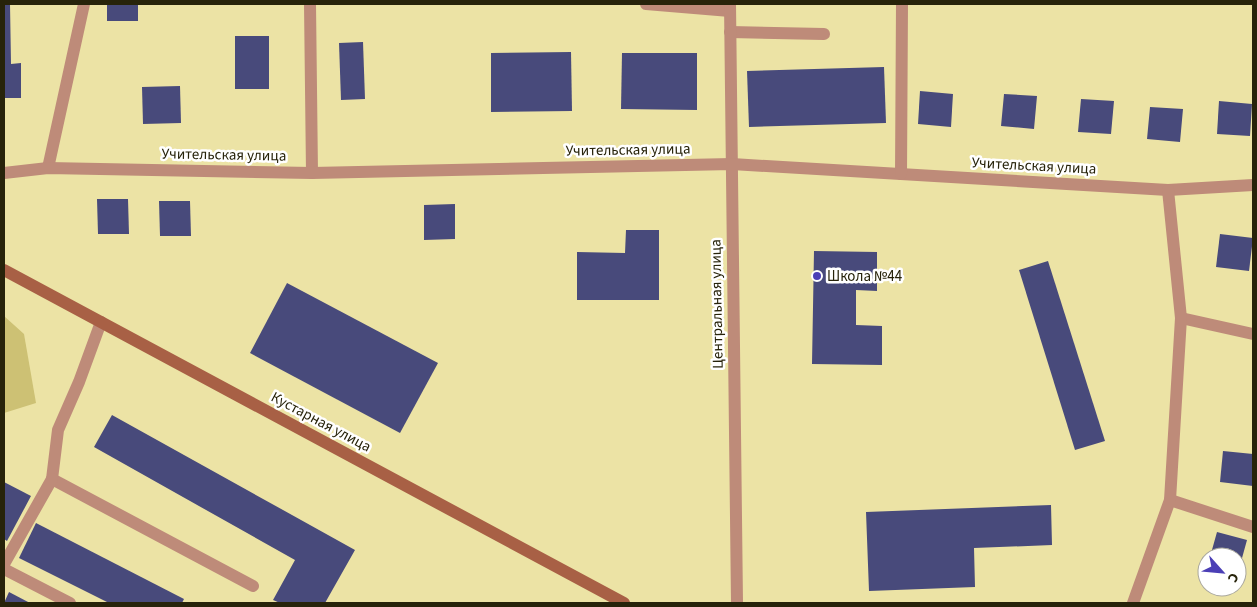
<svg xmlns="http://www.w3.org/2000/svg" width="1257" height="607" viewBox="0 0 1257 607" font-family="'Source Sans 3',sans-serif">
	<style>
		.green { fill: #cdc174 }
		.building { fill: #484a7b }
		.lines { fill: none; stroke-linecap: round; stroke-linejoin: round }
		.lane { stroke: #be8b79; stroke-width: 12 }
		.street { stroke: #be8b79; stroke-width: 12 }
		.secondary { stroke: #a86045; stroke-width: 12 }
		.poi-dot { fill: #4b3fb6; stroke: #fff; stroke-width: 2 }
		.labels { text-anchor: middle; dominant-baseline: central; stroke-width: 5; stroke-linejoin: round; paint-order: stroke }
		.street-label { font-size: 15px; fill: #27230a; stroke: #fff }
		.poi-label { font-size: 15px; fill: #27230a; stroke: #fff; text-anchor: start }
	</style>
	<rect width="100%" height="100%" fill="#ece3a5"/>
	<!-- green -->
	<path class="green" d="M4,316L24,334L36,403L4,413Z"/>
	<!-- building -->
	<g class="building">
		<path d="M4,4H10L11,64L21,63V98H4Z"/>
		<rect x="107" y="4" width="31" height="17"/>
		<rect x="235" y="36" width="34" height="53"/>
		<path d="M363,42L365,99L341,100L339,43Z"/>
		<path d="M571,52L572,111L491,112V53Z"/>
		<path d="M622,53H697V110L621,109Z"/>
		<path d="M884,67L886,123L749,127L747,71Z"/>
		<path d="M180,86L181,123L143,124L142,87Z"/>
		<path d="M920,91L953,94L951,127L918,124Z"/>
		<path d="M1004,94L1037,96L1034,129L1001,126Z"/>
		<path d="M1081,99L1114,101L1111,134L1078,132Z"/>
		<path d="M1219,101L1252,104L1250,136L1217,134Z"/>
		<path d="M1150,107L1183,109L1180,142L1147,139Z"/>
		<path d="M97,199H128L129,234H98Z"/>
		<path d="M159,201H190L191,236H160Z"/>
		<path d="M455,204V239L424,240V205Z"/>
		<path d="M626,230H659V300H577V252L625,253Z"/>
		<path d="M1220,234L1253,238L1249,271L1216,267Z"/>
		<path d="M814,251L877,252V291L856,290V325L882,326V365L812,364Z"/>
		<path d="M1048,261L1105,441L1075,450L1019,270Z"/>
		<path d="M287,283L438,363L400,433L250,353Z"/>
		<path d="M112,415L355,550L325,603H280L273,600L295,560L94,447Z"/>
		<path d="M1223,451L1253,454V486L1220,482Z"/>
		<path d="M4,482L31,496L7,541L4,539Z"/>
		<path d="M1051,505L1052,545L974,548L975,587L869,591L866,512Z"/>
		<path d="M36,523L184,599L182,603H109L19,558Z"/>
		<path d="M1217,532L1247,540L1239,569H1237V557H1210Z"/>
		<path d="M9,592L30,603H4Z"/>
	</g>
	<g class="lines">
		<!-- lane -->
		<g class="lane">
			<path d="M646,4L730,11"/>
			<path d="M730,32L824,34"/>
			<path d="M101,322L79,382L58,430L52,479L253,586"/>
			<path d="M4,564L52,479"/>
			<path d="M4,569L70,603"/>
		</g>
		<!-- street -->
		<g class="street">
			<path d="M310,4L312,173"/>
			<path d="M730,4L737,603"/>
			<path d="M48,168L84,4"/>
			<path d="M4,173L48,168L312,173L732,164L1168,190L1253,185"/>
			<path d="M901,174L902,4"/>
			<path d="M1181,318L1253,334"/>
			<path d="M1170,500L1253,527"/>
			<path d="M1133,603L1170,500L1181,318L1168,190"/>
		</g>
		<!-- secondary -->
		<path class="secondary" d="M4,270L624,603"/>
	</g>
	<!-- markers -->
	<circle class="poi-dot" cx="817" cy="276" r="5"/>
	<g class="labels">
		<!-- street labels -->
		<g class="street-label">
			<text transform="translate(628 150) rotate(-1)">Учительская улица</text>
			<text transform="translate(224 155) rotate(1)">Учительская улица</text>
			<text transform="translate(1034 166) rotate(3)">Учительская улица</text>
			<text transform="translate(717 304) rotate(-91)">Центральная улица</text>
			<text transform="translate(321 422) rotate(28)">Кустарная улица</text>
		</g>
		<!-- poi labels -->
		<g class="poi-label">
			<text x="827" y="276">Школа №44</text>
		</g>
	</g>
	<!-- border -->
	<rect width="1257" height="607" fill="none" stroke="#27230a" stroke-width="10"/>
	<!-- north arrow -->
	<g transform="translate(1222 572) rotate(117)"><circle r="24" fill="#ffffff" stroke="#a9a79d"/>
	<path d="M0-4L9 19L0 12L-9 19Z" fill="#4b3fb6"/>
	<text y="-8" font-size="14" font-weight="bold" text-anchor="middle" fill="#27230a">С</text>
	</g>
</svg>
